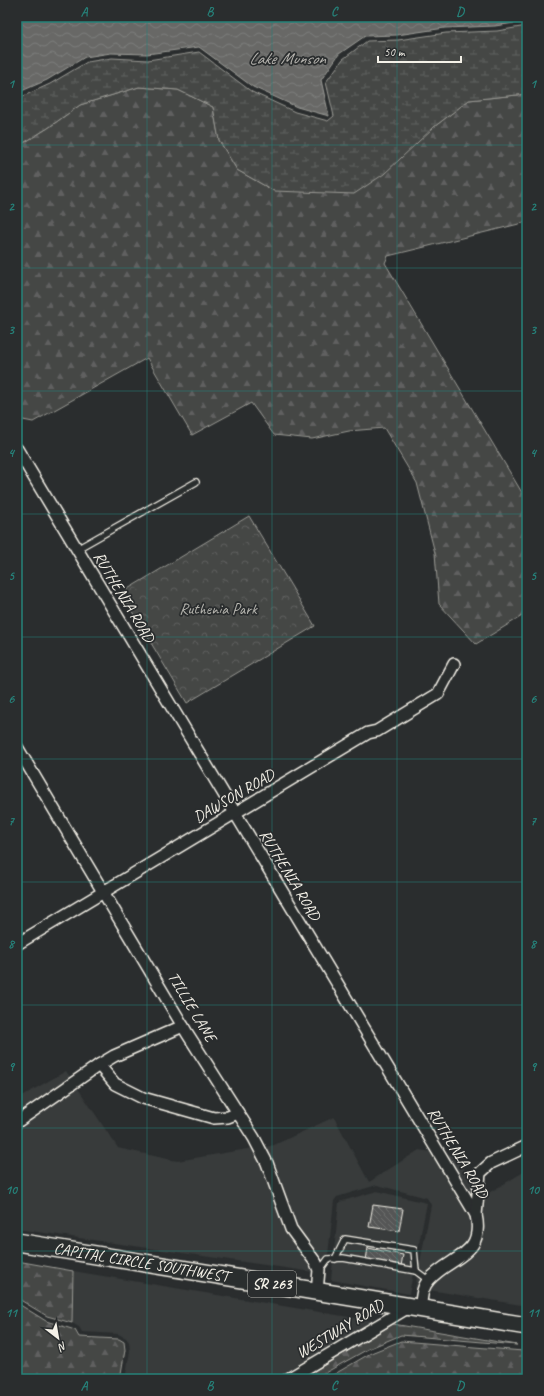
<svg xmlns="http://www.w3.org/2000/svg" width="544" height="1396" viewBox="0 0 544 1396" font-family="Caveat,sans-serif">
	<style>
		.built { fill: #373a3a }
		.forest { fill: url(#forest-firs); stroke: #9c9c96 }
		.wetland { fill: url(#wetland-marsh); stroke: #9c9c96 }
		.park { fill: url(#park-crowns); stroke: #9c9c96 }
		.water { fill: url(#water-waves); stroke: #9f9f9a }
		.building { fill: url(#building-back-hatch); stroke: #f4f1e8 }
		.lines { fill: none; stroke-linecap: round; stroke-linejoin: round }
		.service-casing { stroke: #f4f1e8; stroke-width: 8 }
		.minor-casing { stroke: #f4f1e8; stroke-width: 14 }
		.primary-casing { stroke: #f4f1e8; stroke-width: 20 }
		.service { stroke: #2a2d2e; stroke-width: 5.5 }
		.minor { stroke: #2a2d2e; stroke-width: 11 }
		.primary { stroke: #2a2d2e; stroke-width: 17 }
		.grid { fill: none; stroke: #26827a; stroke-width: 1; stroke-opacity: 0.55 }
		.labels { text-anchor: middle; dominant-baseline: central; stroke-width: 3.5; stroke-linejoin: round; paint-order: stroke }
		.shield { fill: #2a2d2e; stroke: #b7b6b0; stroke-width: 1 }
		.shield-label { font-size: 15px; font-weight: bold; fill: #f4f1e8 }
		.street-label { font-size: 16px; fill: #f4f1e8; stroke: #2a2d2e }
		.park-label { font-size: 16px; fill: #b6b5af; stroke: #2a2d2e }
		.water-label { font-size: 17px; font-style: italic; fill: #b5b3ae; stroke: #2a2d2e }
		.neatline { fill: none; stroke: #26827a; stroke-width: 1.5 }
		.grid-label { font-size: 13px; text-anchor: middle; font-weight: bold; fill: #26827a }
	</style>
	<defs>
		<pattern id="forest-firs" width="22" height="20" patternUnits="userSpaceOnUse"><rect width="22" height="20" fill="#444645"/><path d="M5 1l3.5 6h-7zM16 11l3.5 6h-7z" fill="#606160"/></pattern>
		<pattern id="wetland-marsh" width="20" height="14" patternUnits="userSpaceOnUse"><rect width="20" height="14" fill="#444645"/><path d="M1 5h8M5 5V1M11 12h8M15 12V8" fill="none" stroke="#606160"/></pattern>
		<pattern id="park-crowns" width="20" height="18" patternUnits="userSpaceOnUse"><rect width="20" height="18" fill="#444645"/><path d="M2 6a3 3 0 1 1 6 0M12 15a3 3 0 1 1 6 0" fill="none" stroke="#606160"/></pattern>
		<pattern id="water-waves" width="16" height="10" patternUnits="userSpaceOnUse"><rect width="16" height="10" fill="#676866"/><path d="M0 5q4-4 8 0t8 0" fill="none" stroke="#7d7e7c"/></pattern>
		<pattern id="building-back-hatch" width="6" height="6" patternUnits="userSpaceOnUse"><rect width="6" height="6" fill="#555756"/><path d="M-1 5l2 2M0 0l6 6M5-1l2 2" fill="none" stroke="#6e706e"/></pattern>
	</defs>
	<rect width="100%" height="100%" fill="#2a2d2e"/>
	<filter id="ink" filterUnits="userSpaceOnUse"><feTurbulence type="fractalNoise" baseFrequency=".025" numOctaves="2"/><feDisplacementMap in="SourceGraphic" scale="8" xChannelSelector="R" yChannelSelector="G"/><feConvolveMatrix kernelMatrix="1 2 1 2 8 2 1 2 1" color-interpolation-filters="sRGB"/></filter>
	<g filter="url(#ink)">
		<!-- built -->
		<g class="built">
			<path d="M66,1071L70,1077L17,1114V1099Z"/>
			<path d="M77,1087L118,1148L177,1161L253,1148L262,1166L286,1231L311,1265L313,1272L17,1229V1129Z"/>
			<path d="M334,1117L369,1182L419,1150L432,1152L471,1217L472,1231L466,1243L424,1275L417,1288H415L431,1205L427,1198L377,1185L337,1197L334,1201L326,1274L320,1259L297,1227L273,1162L265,1147L274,1145Z"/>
			<path d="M446,1154L456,1155L478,1192L485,1195L527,1170V1306L429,1290L433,1285L444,1275L475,1253L481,1244L484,1233L481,1213Z"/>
			<path d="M377,1191L427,1203L409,1294L331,1280L339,1202Z"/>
			<path d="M73,1271L373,1321L275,1379H125L130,1351L129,1342L126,1338L118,1334L82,1332L79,1327L72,1323Z"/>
		</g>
		<!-- forest -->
		<g class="forest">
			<path d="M139,87L178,90L213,107L219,140L237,170L274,191L434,127L469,100L527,94V222L388,256L385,263L527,501V613L476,644L439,604L435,553L417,483L384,428L349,431L312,439L274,435L251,403L192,435L147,358L33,422L18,419L17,147L48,128L80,105Z"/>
			<path d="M17,1261L73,1271L72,1323L47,1316L17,1298Z"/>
			<path d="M17,1303L46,1321L75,1330L79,1337L119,1339L124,1342L125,1350L120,1379H17Z"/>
			<path d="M393,1324L517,1345L401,1335L368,1349L314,1379H301Z"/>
			<path d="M401,1341L523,1351L527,1353V1379H326L371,1353Z"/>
		</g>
		<!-- wetland -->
		<path class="wetland" d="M527,26V94L469,100L434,127L384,174L354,194L274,191L237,170L219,140L213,107L178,90L139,87L80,105L48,128L17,147V99L50,84L87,62L112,58L148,60L199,52L252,92L295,112L328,121L334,116L326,82L343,59L367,41L398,40L446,33L497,31Z"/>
		<!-- park -->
		<path class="park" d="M249,516L315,626L187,703L121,593Z"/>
		<!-- water -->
		<path class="water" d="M17,17H527V21L495,26L445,28L397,35L365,36L339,54L321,80L329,116L297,107L253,87L199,47L147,54L111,53L85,57L47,80L17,93Z"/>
		<!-- building -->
		<g class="building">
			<path d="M373,1205L403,1209L399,1231L369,1227Z"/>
			<path d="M368,1248L403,1255L401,1266L366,1260Z"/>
		</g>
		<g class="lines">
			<defs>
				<g id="service">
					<path d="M77,549L196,482"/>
					<path d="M335,1259L345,1239L414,1250L416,1271"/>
					<path d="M320,1270L328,1259L343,1258L416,1271L428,1280"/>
				</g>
				<g id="minor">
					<path d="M17,449L476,1215C485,1256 450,1256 429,1280C421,1288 422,1299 420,1309"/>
					<path d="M17,747L187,1033L254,1138L267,1163L291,1229L316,1263L319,1270L317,1291"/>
					<path d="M17,944L368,733L377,731L438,694L454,664"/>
					<path d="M99,1065L115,1084L143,1098L214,1118L228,1117L238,1113"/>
					<path d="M17,1122L99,1065L114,1056L183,1026"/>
					<path d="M476,1215L480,1173L491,1163L527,1146"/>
					<path d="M288,1379L409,1307"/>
				</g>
				<g id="primary">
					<path id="s1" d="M17,1242L527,1326"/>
				</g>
			</defs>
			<!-- service casing -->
			<use href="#service" class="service-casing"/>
			<!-- minor casing -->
			<use href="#minor" class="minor-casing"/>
			<!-- primary casing -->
			<use href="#primary" class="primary-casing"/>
			<!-- service -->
			<use href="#service" class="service"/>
			<!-- minor -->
			<use href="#minor" class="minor"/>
			<!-- primary -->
			<use href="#primary" class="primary"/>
		</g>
	</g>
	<!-- grid -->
	<path class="grid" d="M147,17V1379M272,17V1379M397,17V1379M17,145H527M17,268H527M17,391H527M17,514H527M17,637H527M17,759H527M17,882H527M17,1005H527M17,1128H527M17,1251H527"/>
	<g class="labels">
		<!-- shield labels -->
		<rect class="shield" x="248" y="1271" width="48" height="26" rx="3"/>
		<g class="shield-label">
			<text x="272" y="1284">SR 263</text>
		</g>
		<!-- street labels -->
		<g class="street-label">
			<text transform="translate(124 597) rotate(59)">RUTHENIA ROAD</text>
			<text transform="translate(234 796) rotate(-30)">DAWSON ROAD</text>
			<text transform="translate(290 875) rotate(59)">RUTHENIA ROAD</text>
			<text transform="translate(192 1007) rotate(59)">TILLIE LANE</text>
			<text transform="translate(458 1153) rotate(59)">RUTHENIA ROAD</text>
			<text stroke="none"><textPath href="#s1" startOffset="126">CAPITAL CIRCLE SOUTHWEST</textPath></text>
			<text transform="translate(340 1329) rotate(-31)">WESTWAY ROAD</text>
		</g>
		<!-- park labels -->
		<g class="park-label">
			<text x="218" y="609">Ruthenia Park</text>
		</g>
		<!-- water labels -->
		<g class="water-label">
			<text x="287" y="58">Lake Munson</text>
		</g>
	</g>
	<!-- margin -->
	<rect width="544" height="1396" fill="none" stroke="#2a2d2e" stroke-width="44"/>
	<!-- north arrow -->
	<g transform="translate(58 1338) rotate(149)" stroke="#2a2d2e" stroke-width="3" paint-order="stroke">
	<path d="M0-3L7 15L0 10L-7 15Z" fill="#f4f1e8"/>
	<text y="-6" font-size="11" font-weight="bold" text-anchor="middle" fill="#f4f1e8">N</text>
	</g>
	<!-- scale -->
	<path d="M378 56v6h83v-6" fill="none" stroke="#f4f1e8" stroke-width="2"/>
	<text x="384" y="56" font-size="12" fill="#f4f1e8" stroke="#2a2d2e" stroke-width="3" paint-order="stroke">50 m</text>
	<rect x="22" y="22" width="500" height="1352" class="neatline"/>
	<g class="grid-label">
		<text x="84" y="16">A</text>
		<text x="210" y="16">B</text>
		<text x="334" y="16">C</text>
		<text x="460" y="16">D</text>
		<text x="11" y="88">1</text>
		<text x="533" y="88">1</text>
		<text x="11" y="211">2</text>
		<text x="533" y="211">2</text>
		<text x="11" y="334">3</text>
		<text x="533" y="334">3</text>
		<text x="11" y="457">4</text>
		<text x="533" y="457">4</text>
		<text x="11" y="580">5</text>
		<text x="533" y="580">5</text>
		<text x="11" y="703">6</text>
		<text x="533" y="703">6</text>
		<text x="11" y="825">7</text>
		<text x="533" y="825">7</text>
		<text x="11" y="948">8</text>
		<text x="533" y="948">8</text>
		<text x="11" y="1071">9</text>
		<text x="533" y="1071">9</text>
		<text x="11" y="1194">10</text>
		<text x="533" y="1194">10</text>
		<text x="11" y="1317">11</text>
		<text x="533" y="1317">11</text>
		<text x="84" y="1390">A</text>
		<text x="210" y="1390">B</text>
		<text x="334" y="1390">C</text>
		<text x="460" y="1390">D</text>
	</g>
</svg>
